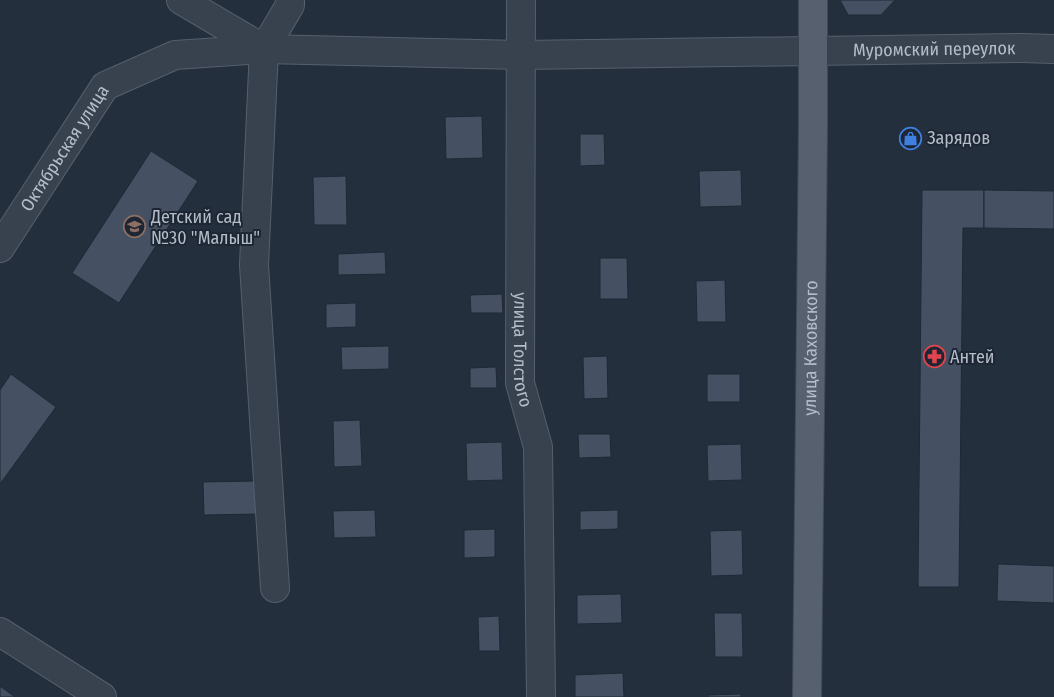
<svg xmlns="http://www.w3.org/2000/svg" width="1054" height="697" viewBox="0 0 1054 697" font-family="'Fira Sans Condensed',sans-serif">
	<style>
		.building { fill: #455162; stroke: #1f2835 }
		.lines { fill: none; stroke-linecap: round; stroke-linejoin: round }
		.minor-casing { stroke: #565f6c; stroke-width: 30 }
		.major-casing { stroke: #414a57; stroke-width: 30 }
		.minor { stroke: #38414e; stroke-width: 28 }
		.major { stroke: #56606e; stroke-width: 28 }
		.labels { text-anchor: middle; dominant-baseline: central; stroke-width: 4; stroke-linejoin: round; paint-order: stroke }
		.street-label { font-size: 18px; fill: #b4bcc9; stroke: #1d2633 }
		.poi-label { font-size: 18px; fill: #b4bcc9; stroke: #1d2633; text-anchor: start }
	</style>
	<rect width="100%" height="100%" fill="#242f3e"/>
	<!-- building -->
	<g class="building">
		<path d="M840,0H895L881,15H848Z"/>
		<path d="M482,116L483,158L446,159L445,117Z"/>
		<path d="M580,134H604L605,165L580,166Z"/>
		<path d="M151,151L198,181L119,303L72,273Z"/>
		<path d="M741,170L742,206L700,207L699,171Z"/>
		<path d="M346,176L347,225H314L313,177Z"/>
		<path d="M922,190H984V228H963L959,587H918Z"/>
		<path d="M984,190L1054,191V229L984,228Z"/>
		<path d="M385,252L386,274L338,275V254Z"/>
		<path d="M600,258H627L628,299H600Z"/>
		<path d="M725,280L726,322H697L696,281Z"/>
		<path d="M502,294L503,313H471L470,295Z"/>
		<path d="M356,303V327L326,328V304Z"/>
		<path d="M389,346V369L342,370L341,347Z"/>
		<path d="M607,356L608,398L584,399L583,357Z"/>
		<path d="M496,367L497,388H470V368Z"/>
		<path d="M11,374L56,407L0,484V390Z"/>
		<rect x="707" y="374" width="33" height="28"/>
		<path d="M360,420L362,466L334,467L333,421Z"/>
		<path d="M578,434H610L611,457L579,458Z"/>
		<path d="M502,442L503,480L467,481L466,443Z"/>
		<path d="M741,444L742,480L708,481L707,445Z"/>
		<path d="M257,481L258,514L204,515L203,482Z"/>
		<path d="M375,510L376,537L334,538L333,511Z"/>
		<path d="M618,510V529L580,530V511Z"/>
		<path d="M495,529V557L464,558V530Z"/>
		<path d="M742,530L743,575L711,576L710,531Z"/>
		<path d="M998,564L1054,566V603L997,601Z"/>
		<path d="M621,594L622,623L577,624V595Z"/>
		<path d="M714,613H742L743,657H715Z"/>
		<path d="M499,616L500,651H479L478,617Z"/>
		<path d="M623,673L624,697H575V675Z"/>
		<path d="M0,686L15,697H0Z"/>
		<path d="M741,694V697H708V695Z"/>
	</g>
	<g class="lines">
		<defs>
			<g id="minor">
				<path d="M181,0L264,49"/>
				<path id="s1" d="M521,0L520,383L538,447L541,697"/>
				<path id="s2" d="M0,248L105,86L175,55L264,49L521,55L1022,48L1054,49"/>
				<path d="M275,588L254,265L264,49L290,5V0"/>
				<path d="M0,632L102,697"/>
			</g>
			<g id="major">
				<path id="s3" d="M807,697L813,127V0"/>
			</g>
		</defs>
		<!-- minor casing -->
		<use href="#minor" class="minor-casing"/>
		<!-- major casing -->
		<use href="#major" class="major-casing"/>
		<!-- minor -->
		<use href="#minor" class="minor"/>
		<!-- major -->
		<use href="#major" class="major"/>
	</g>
	<!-- icons -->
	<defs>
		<symbol id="shop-ring" viewBox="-11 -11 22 22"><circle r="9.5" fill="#1d2633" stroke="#3f7fe0" stroke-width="1.5"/><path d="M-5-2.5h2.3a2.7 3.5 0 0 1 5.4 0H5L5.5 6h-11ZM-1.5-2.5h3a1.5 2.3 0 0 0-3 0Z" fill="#3f7fe0"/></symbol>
		<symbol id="school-ring" viewBox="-11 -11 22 22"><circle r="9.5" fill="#1d2633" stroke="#8d6e63" stroke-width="1.5"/><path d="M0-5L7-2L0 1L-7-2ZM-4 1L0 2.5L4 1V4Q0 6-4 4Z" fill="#8d6e63"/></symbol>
		<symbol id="pharmacy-ring" viewBox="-11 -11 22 22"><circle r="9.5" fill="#1d2633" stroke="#e0444e" stroke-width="1.5"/><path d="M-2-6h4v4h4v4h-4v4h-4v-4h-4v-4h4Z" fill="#e0444e"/></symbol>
	</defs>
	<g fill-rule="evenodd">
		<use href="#shop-ring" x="898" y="126" width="25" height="25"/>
		<use href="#school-ring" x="122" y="214" width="25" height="25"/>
		<use href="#pharmacy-ring" x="922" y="344" width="25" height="25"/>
	</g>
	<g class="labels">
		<!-- street labels -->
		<g class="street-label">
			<text stroke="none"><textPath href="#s2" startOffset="1029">Муромский переулок</textPath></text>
			<text stroke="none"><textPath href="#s2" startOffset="119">Октябрьская улица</textPath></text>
			<text stroke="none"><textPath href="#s1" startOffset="350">улица Толстого</textPath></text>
			<text stroke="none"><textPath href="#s3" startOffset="349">улица Каховского</textPath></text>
		</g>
		<!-- poi labels -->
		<g class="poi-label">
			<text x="927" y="138">Зарядов</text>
			<text x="151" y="217">Детский сад<tspan x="151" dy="21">№30 "Малыш"</tspan></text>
			<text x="950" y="357">Антей</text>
		</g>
	</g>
</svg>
